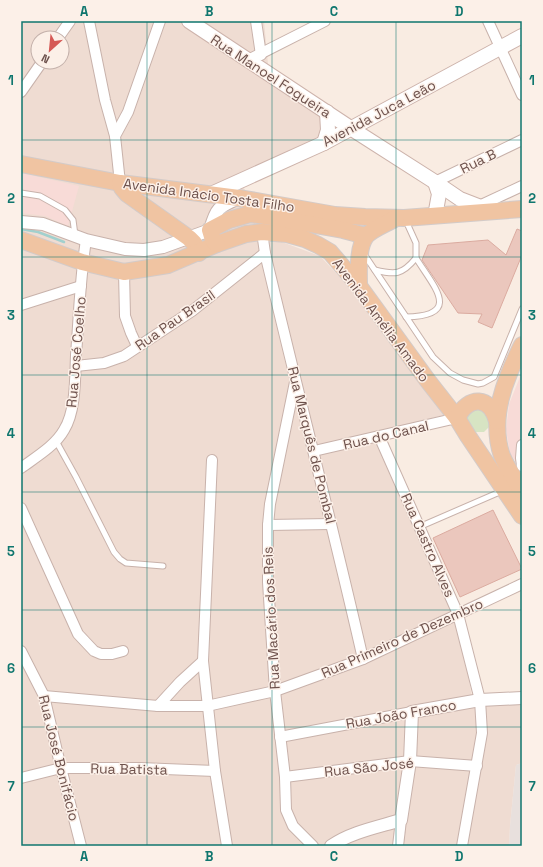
<svg xmlns="http://www.w3.org/2000/svg" width="543" height="867" viewBox="0 0 543 867" font-family="'Space Grotesk',sans-serif">
	<style>
		.residential { fill: #efdcd2; fill-rule: evenodd }
		.commercial { fill: #f8dbd7 }
		.industrial { fill: #e8e0dd }
		.green { fill: #d7e4c3 }
		.lines { fill: none; stroke-linecap: round; stroke-linejoin: round }
		.stream { stroke: #a1d0ce; stroke-width: 2.5 }
		.building { fill: #ebc7bd; stroke: #dbaba0 }
		.service-casing { stroke: #c8b2ab; stroke-width: 7 }
		.minor-casing { stroke: #c8b2ab; stroke-width: 12 }
		.tertiary-casing { stroke: #c8b2ab; stroke-width: 14 }
		.secondary-casing { stroke: #cdb3ab; stroke-width: 16 }
		.primary-casing { stroke: #d3cbc9; stroke-width: 18 }
		.service { stroke: #fff; stroke-width: 5 }
		.minor { stroke: #fff; stroke-width: 10 }
		.tertiary { stroke: #fff; stroke-width: 12 }
		.secondary { stroke: #fff; stroke-width: 14 }
		.primary { stroke: #f0c4a2; stroke-width: 16 }
		.grid { fill: none; stroke: #0f766e; stroke-width: 1; stroke-opacity: 0.55 }
		.labels { text-anchor: middle; dominant-baseline: central; stroke-width: 3; stroke-linejoin: round; paint-order: stroke }
		.street-label { font-size: 14px; fill: #6d514c; stroke: #fcf0e8 }
		.neatline { fill: none; stroke: #0f766e; stroke-width: 1.5 }
		.grid-label { font-size: 13px; text-anchor: middle; font-weight: bold; fill: #0f766e }
	</style>
	<rect width="100%" height="100%" fill="#f9ece2"/>
	<!-- residential -->
	<path class="residential" d="M21,21H264L268,64L352,122L238,180L282,242L320,256L350,288L444,415L376,432L450,602L463,646L473,703H522V763L516,765L510,826L509,846H21ZM38,38H62V62H38Z"/>
	<!-- commercial -->
	<g class="commercial">
		<path d="M21,173L79,186L68,226L45,216L21,213Z"/>
		<path d="M522,372V469L510,454L506,429L509,404Z"/>
	</g>
	<!-- industrial -->
	<path class="industrial" d="M522,763V846H509L510,826L516,765Z"/>
	<!-- green -->
	<path class="green" d="M485,407L490,426L484,432H475L465,423L466,414L469,410Z"/>
	<g class="lines">
		<!-- stream -->
		<path class="stream" d="M21,229L38,232L64,242"/>
	</g>
	<!-- building -->
	<g class="building">
		<path d="M517,229L522,231V255L492,328L478,322L482,314L458,313L422,260L428,245L488,240L506,255Z"/>
		<path d="M493,510L522,569L460,597L433,538Z"/>
	</g>
	<g class="lines">
		<defs>
			<g id="service">
				<path d="M21,193L40,196L65,210L73,220L75,235"/>
				<path d="M364,254L433,357L450,373L463,380L478,384L483,383L494,377L522,309"/>
				<path d="M375,270C395,275 402,275 416,258V243L406,221"/>
				<path d="M406,317C463,316 434,287 416,258"/>
				<path d="M56,441L76,477L114,552L120,559L126,563L163,566"/>
				<path d="M419,527L502,491"/>
			</g>
			<g id="minor">
				<path d="M89,21L105,100L115,136"/>
				<path d="M256,21L261,55"/>
				<path d="M488,21L522,95"/>
				<path d="M58,38L70,21"/>
				<path d="M248,60L325,21"/>
				<path d="M21,92L42,62"/>
				<path d="M435,182L522,140"/>
				<path d="M120,183L115,136L128,112L160,21"/>
				<path d="M479,206L522,186"/>
				<path d="M262,232L265,253C297,389 332,523 363,659"/>
				<path d="M124,272L125,316L131,333L137,346"/>
				<path d="M21,305L81,286"/>
				<path d="M76,366L104,363L124,356L192,311L265,253"/>
				<path d="M295,382L270,504L268,525V582L275,691L285,777L286,810L293,826L313,846"/>
				<path d="M379,436L458,614L480,700L482,733L462,846"/>
				<path d="M522,445L521,458L522,466"/>
				<path d="M314,451L457,418"/>
				<path d="M212,460L203,661L215,771L227,846"/>
				<path d="M21,468C36,457 55,446 64,430C76,411 75,378 76,355C79,317 80,278 86,240"/>
				<path d="M21,508L78,634L94,651L101,654H112L123,651"/>
				<path d="M268,525L331,524"/>
				<path d="M21,651L44,696L61,768L81,846"/>
				<path d="M44,696L158,706H207L275,691L363,659L522,584"/>
				<path d="M158,706L180,682L203,661"/>
				<path d="M280,737L412,712"/>
				<path d="M285,777L410,761L477,766"/>
				<path d="M21,778L61,768H140L215,771"/>
				<path d="M398,846L401,820"/>
			</g>
			<g id="tertiary">
				<path d="M21,222L43,224L86,240L125,249L144,250L163,247L210,230C216,208 218,207 239,198"/>
				<path d="M331,846C351,832 378,827 401,820L410,761L412,712L480,700L522,698"/>
			</g>
			<g id="secondary">
				<path d="M189,21L352,129L435,182L460,199L491,211"/>
				<path d="M324,143L328,130L327,112"/>
				<path d="M435,182L439,194L435,216"/>
				<path d="M209,195L324,143L522,36"/>
			</g>
			<g id="primary">
				<path d="M21,164L120,183L239,198L335,215L365,217L404,218L522,209"/>
				<path d="M120,183L122,188L127,194L189,238L194,243L199,253"/>
				<path d="M21,240L82,262L124,272L168,265L217,244L246,234L262,232L287,234L305,239L318,245L330,252L359,286L428,381L457,418L468,436L522,516"/>
				<path d="M217,244L213,240L210,230L229,220L250,214L265,216L343,230L366,236"/>
				<path d="M359,286C359,272 357,248 366,236C372,229 388,223 396,218"/>
				<path d="M522,345C505,379 489,418 502,456C507,468 516,480 522,491"/>
				<path d="M457,418C469,395 490,396 497,421"/>
			</g>
		</defs>
		<!-- service casing -->
		<use href="#service" class="service-casing"/>
		<!-- minor casing -->
		<use href="#minor" class="minor-casing"/>
		<!-- tertiary casing -->
		<use href="#tertiary" class="tertiary-casing"/>
		<!-- secondary casing -->
		<use href="#secondary" class="secondary-casing"/>
		<!-- primary casing -->
		<use href="#primary" class="primary-casing"/>
		<!-- service -->
		<use href="#service" class="service"/>
		<!-- minor -->
		<use href="#minor" class="minor"/>
		<!-- tertiary -->
		<use href="#tertiary" class="tertiary"/>
		<!-- secondary -->
		<use href="#secondary" class="secondary"/>
		<!-- primary -->
		<use href="#primary" class="primary"/>
	</g>
	<!-- grid -->
	<path class="grid" d="M147,21V846M272,21V846M396,21V846M21,140H522M21,257H522M21,375H522M21,492H522M21,610H522M21,727H522"/>
	<g class="labels">
		<!-- street labels -->
		<g class="street-label">
			<text transform="translate(271 76) rotate(33)">Rua Manoel Fogueira</text>
			<text transform="translate(379 113) rotate(-28)">Avenida Juca Leão</text>
			<text transform="translate(478 161) rotate(-26)">Rua B</text>
			<text transform="translate(209 195) rotate(8)">Avenida Inácio Tosta Filho</text>
			<text transform="translate(175 320) rotate(-35)">Rua Pau Brasil</text>
			<text transform="translate(381 320) rotate(53)">Avenida Amélia Amado</text>
			<text transform="translate(76 352) rotate(-85)">Rua José Coelho</text>
			<text transform="translate(386 435) rotate(-13)">Rua do Canal</text>
			<text transform="translate(312 445) rotate(76)">Rua Marquês de Pombal</text>
			<text transform="translate(428 545) rotate(66)">Rua Castro Alves</text>
			<text transform="translate(271 618) rotate(-93)">Rua Macário dos Reis</text>
			<text transform="translate(402 638) rotate(-24)">Rua Primeiro de Dezembro</text>
			<text transform="translate(401 714) rotate(-10)">Rua João Franco</text>
			<text transform="translate(59 758) rotate(76)">Rua José Bonifácio</text>
			<text transform="translate(369 767) rotate(-6)">Rua São José</text>
			<text transform="translate(129 769) rotate(1)">Rua Batista</text>
		</g>
	</g>
	<!-- border -->
	<rect width="543" height="867" fill="none" stroke="#fcf0e8" stroke-width="44"/>
	<!-- north arrow -->
	<g transform="translate(50 50) rotate(207)"><circle r="19" fill="#fcf0e8" stroke="#c3b0aa"/>
	<path d="M0-3L7 15L0 10L-7 15Z" fill="#d55955"/>
	<text y="-6" font-size="11" font-weight="bold" text-anchor="middle" fill="#6d514c">N</text>
	</g>
	<rect x="22" y="22" width="499" height="823" class="neatline"/>
	<g class="grid-label">
		<text x="84" y="16">A</text>
		<text x="209" y="16">B</text>
		<text x="334" y="16">C</text>
		<text x="459" y="16">D</text>
		<text x="11" y="85">1</text>
		<text x="532" y="85">1</text>
		<text x="11" y="203">2</text>
		<text x="532" y="203">2</text>
		<text x="11" y="320">3</text>
		<text x="532" y="320">3</text>
		<text x="11" y="438">4</text>
		<text x="532" y="438">4</text>
		<text x="11" y="556">5</text>
		<text x="532" y="556">5</text>
		<text x="11" y="673">6</text>
		<text x="532" y="673">6</text>
		<text x="11" y="791">7</text>
		<text x="532" y="791">7</text>
		<text x="84" y="861">A</text>
		<text x="209" y="861">B</text>
		<text x="334" y="861">C</text>
		<text x="459" y="861">D</text>
	</g>
</svg>
